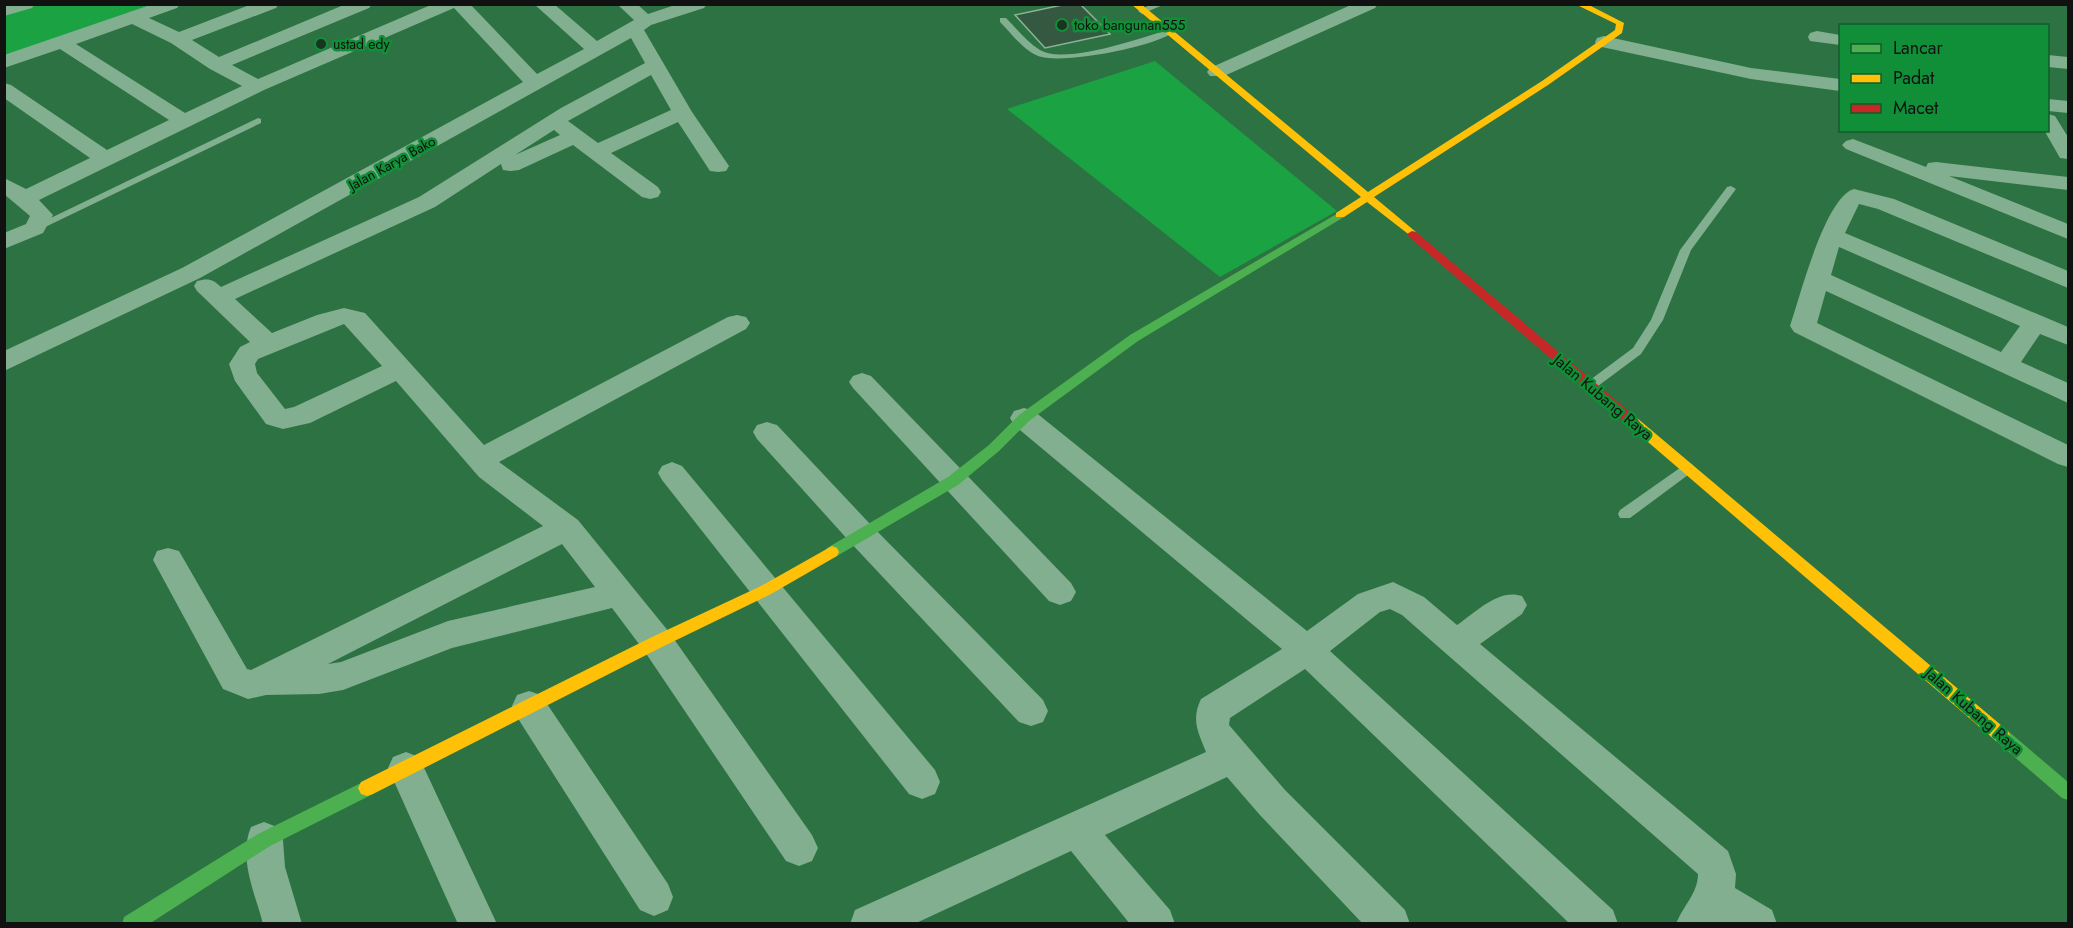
<svg xmlns="http://www.w3.org/2000/svg" width="2073" height="928" viewBox="0 0 2073 928" font-family="Jost,sans-serif">
	<style>
		.green { fill: #1aa243 }
		.building { fill: #355940; stroke: #89b496; stroke-width: 1.5 }
		.lines { fill: none; stroke-linecap: round; stroke-linejoin: round }
		.lane { fill: #81af8f; fill-rule: evenodd }
		.street { fill: #81af8f; fill-rule: evenodd }
		.fast { fill: #4caf50; fill-rule: evenodd }
		.slow { fill: #ffc107; fill-rule: evenodd }
		.jam { fill: #c62828; fill-rule: evenodd }
		.poi-dot { fill: #1b3322; stroke: #108f38; stroke-width: 2 }
		.labels { text-anchor: middle; dominant-baseline: central; stroke-width: 5; stroke-linejoin: round; paint-order: stroke }
		.far-poi-label { font-size: 14px; fill: #111; stroke: #108f38; text-anchor: start }
		.far-street-label { font-size: 14px; fill: #111; stroke: #108f38 }
		.street-label { font-size: 16px; fill: #111; stroke: #108f38 }
	</style>
	<rect width="100%" height="100%" fill="#2d7242"/>
	<!-- green -->
	<g class="green">
		<path d="M5,4L166,5L5,59Z"/>
		<path d="M1155,61L1337,211L1220,277L1007,109Z"/>
	</g>
	<!-- building -->
	<path class="building" d="M1067,4H1080L1110,34L1045,48L1015,15Z"/>
	<g class="lines">
		<!-- lane -->
		<g class="lane">
			<path d="M1152,4H1165L1142,14L1138,11Z"/>
			<path d="M1000,18H1006C1017,29 1027,42 1040,50C1066,65 1140,38 1168,30L1172,33C1153,47 1061,65 1038,56C1023,50 1011,33 1000,22Z"/>
			<path d="M258,118L261,119V123L39,230L35,231L30,228Z"/>
			<path d="M1731,186L1736,189L1691,250L1663,320L1641,354L1594,389H1586L1584,386L1586,383L1633,348L1651,320L1680,250L1727,187Z"/>
			<path d="M1687,463L1692,464L1694,468L1692,472L1630,518H1620L1618,514L1620,510Z"/>
		</g>
		<!-- street -->
		<g class="street">
			<path d="M35,4L32,8L4,16V5Z"/>
			<path d="M153,4H180L177,8L149,18L179,32L252,4H279L276,8L192,40L219,57L346,4H372L369,8L232,65L258,79L433,4H470L537,74L584,49L534,4H554L597,41L634,20L617,4H637L648,14L678,4H707L704,8L651,25L644,30L692,112L729,166L726,171L718,172L710,171L678,122L611,153L658,187L661,192L658,197L650,199L642,197L573,145L519,170L511,171L503,170L501,164L435,207L235,299L272,333L317,315L344,308L365,313L484,445L728,317L737,315L746,317L750,323L746,329L499,462L578,520L669,632L812,835L818,848L812,861L799,866L786,861L645,652L612,608L452,648L343,690L319,694L266,695L248,699L223,689L153,560L157,551L168,548L179,551L247,669L251,670L543,526L479,477L396,381L310,423L283,429L266,424L235,381L229,364L240,347L250,342L197,291L194,286L197,281C208,278 213,279 221,287L419,197L561,108L645,63L631,38L200,278L4,371V351L182,268L523,82L454,8L264,90L39,200L53,215L43,233L4,249V233L26,224L30,216L4,194V178L26,189L90,158L4,98V83L11,85L107,150L169,120L60,49L4,68V55ZM132,24L171,43L210,69L242,86L185,113L76,44ZM651,75L671,110L598,143L568,121ZM554,130L560,135L515,155ZM344,324L382,366L294,407L285,409L257,373L255,364L258,359ZM562,544L595,587L448,621L341,662L328,664Z"/>
			<path d="M1353,4H1378L1375,8L1224,76H1210L1207,72L1210,68Z"/>
			<path d="M1817,31L1840,35V45L1810,41L1808,37L1810,33Z"/>
			<path d="M1604,36L1751,68L1840,79V91L1751,79L1597,46L1595,42L1597,38Z"/>
			<path d="M2048,55L2068,57V69L2048,67Z"/>
			<path d="M2048,99L2068,101V113L2048,111Z"/>
			<path d="M2048,114L2055,116L2068,137V159L2060,158L2044,130H2048Z"/>
			<path d="M1853,139L1926,167L1928,163L1936,162L2068,177V190L1949,176L2068,224V239L1846,149L1842,145L1846,141Z"/>
			<path d="M1854,189L1894,199L2068,271V288L1878,209L1859,204L1845,233L2068,327V345L2040,334L2021,362L2068,383V403L1826,291L1817,323L2068,445V467L2058,464L1794,332L1790,326C1800,297 1825,197 1854,189ZM1839,247L2020,326L2001,352L1831,275Z"/>
			<path d="M862,373L871,376L1071,583L1076,592L1071,601L1060,605L1049,601L853,388L849,382L853,376Z"/>
			<path d="M1024,408L1034,411L1307,631L1358,594L1393,582L1424,597L1457,625C1476,612 1499,588 1522,596L1527,605L1522,614L1480,644L1728,851L1736,874L1735,888L1772,910L1777,924H1676C1683,906 1698,893 1698,874L1402,615L1390,609L1380,612L1330,651L1613,910L1618,924H1570L1305,669L1230,718L1229,725L1285,790L1405,910L1410,924H1363L1259,814L1227,777L1105,835L1170,910L1175,924H1130L1071,851L914,924H850L855,910L1206,752C1198,732 1191,720 1201,699L1282,649L1014,425L1010,418L1014,411Z"/>
			<path d="M767,422L777,425L871,525L1043,700L1048,711L1043,722L1031,726L1019,722L849,541L757,439L753,432L757,425Z"/>
			<path d="M672,462L682,466L935,770L940,782L935,794L922,799L909,794L662,480L658,473L662,466Z"/>
			<path d="M529,691L541,695L668,884L673,897L668,910L654,916L640,910L517,717L512,706L517,695Z"/>
			<path d="M406,752L419,757L497,924H458L388,768L393,757Z"/>
			<path d="M264,822L277,827L283,840L285,867L302,924H263C255,893 238,858 251,827Z"/>
		</g>
		<!-- fast -->
		<g class="fast">
			<path d="M1340,212L1345,215L1344,217L1138,341L1029,421L999,451L958,485L837,556H827L825,552L827,548L948,477L989,445L1019,415L1130,335Z"/>
			<path d="M2002,729L2008,731L2068,782V800L2062,798L1996,741L1994,736L1996,731Z"/>
			<path d="M367,780L373,782L376,788L373,794L270,846L149,924H122L124,917L258,834Z"/>
		</g>
		<!-- slow -->
		<g class="slow">
			<path d="M1131,4H1141L1368,192L1542,81L1615,30L1616,24L1575,4H1587L1624,23L1622,33L1548,85L1374,197L1416,232L1417,234L1412,237L1367,202L1344,217H1336V213L1361,197Z"/>
			<path d="M1632,416L1637,418L2008,731L2010,736L2008,741L2002,743L1996,741L1627,424L1625,421L1627,418Z"/>
			<path d="M832,546L837,548L839,552L837,556L771,594L662,647L373,794L367,796L361,794L358,788L361,782L652,637L761,586Z"/>
		</g>
		<!-- jam -->
		<path class="jam" d="M1412,231L1416,232L1637,418L1639,421L1637,424H1627L1408,236L1407,234Z"/>
	</g>
	<!-- markers -->
	<g class="poi-dot">
		<circle cx="1062" cy="25" r="6"/>
		<circle cx="321" cy="44" r="6"/>
	</g>
	<g class="labels">
		<!-- far-poi labels -->
		<g class="far-poi-label">
			<text x="1074" y="25">toko bangunan555</text>
			<text x="333" y="44">ustad edy</text>
		</g>
		<!-- far-street labels -->
		<g class="far-street-label">
			<text transform="translate(392 163) rotate(-29)">Jalan Karya Bako</text>
		</g>
		<!-- street labels -->
		<g class="street-label">
			<text transform="translate(1603 397) rotate(40)">Jalan Kubang Raya</text>
			<text transform="translate(1974 711) rotate(41)">Jalan Kubang Raya</text>
		</g>
	</g>
	<!-- border -->
	<rect width="2073" height="928" fill="none" stroke="#111111" stroke-width="12"/>
	<!-- legend -->
	<rect x="1839" y="24" width="210" height="108" fill="#108f38" stroke="#105d28" stroke-width="1.5"/>
	<rect x="1851" y="44" width="30" height="9" fill="#4caf50" stroke="#105d28" stroke-width="1.5"/>
	<text x="1893" y="54" font-size="18" fill="#111111">Lancar</text>
	<rect x="1851" y="74" width="30" height="9" fill="#ffc107" stroke="#105d28" stroke-width="1.5"/>
	<text x="1893" y="84" font-size="18" fill="#111111">Padat</text>
	<rect x="1851" y="104" width="30" height="9" fill="#c62828" stroke="#105d28" stroke-width="1.5"/>
	<text x="1893" y="114" font-size="18" fill="#111111">Macet</text>
</svg>
